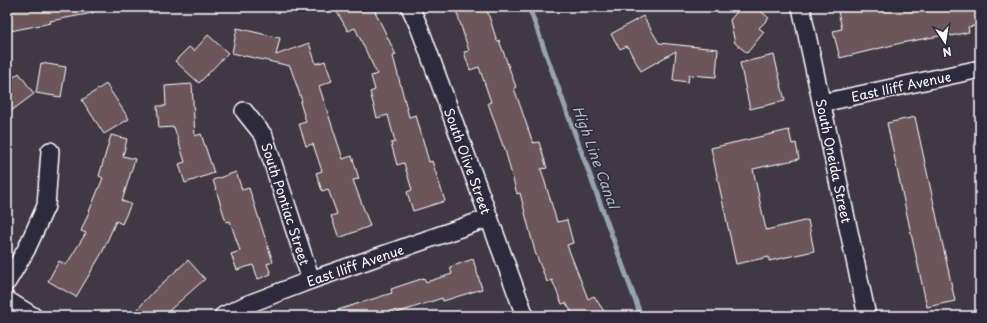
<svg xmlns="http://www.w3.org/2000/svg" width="987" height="323" viewBox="0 0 987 323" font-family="'Playpen Sans',sans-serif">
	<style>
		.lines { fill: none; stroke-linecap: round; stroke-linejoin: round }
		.stream { stroke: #95a4ae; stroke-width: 5 }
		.building { fill: #6c575b; stroke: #fff }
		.minor-casing { stroke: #fff; stroke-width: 20 }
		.minor { stroke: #2f2a3d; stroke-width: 17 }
		.labels { text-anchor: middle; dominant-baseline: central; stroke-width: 3; stroke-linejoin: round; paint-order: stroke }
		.street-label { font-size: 13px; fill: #fff; stroke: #2f2a3d }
		.water-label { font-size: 14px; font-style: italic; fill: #afbbc2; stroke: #2f2a3d }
	</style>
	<rect width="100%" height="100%" fill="#413846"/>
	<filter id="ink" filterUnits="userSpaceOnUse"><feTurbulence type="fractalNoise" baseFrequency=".025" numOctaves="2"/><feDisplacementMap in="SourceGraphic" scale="8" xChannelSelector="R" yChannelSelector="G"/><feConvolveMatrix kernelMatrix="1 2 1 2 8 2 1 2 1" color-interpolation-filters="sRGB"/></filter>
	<g filter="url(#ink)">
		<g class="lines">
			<!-- stream -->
			<path class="stream" d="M529,7L641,316"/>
		</g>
		<!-- building -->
		<g class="building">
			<path d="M7,7H92L93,13L50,21L51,23L10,31L7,16Z"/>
			<path d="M345,7H373L396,55L393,56L409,117L416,115L429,162L432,161L445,201L413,211L407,192L412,190L404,163L397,165L391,143L395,142L388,115L377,118L370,92L375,90L371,76L377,74L355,28L348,31L337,12Z"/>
			<path d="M455,7H486L497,41L499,40L516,87L514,88L533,143L539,142L547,168L541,169L557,222L567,220L573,243L567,245L588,299L594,296L607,316H574L566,303L562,304L552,280L547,282L535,252L520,193L517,194L504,146H503L488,103L491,102L479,67L470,70L464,52L469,51Z"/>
			<path d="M741,7H756L769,18L759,28L764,32L747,53L735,43L730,20Z"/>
			<path d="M837,7H909L910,11L931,7H980V25L968,27L969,32L951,36L950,34L901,43L840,58L833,31L842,29Z"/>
			<path d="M643,16L659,43L718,49L716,77L689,75L688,82L673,80L676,51L641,71L627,46L620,49L611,34Z"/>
			<path d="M237,28L280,38L276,55L309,43L316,64L325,61L332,81L319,86L343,159L352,156L359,179L353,180L370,226L339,238L331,216L337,214L328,189L322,191L316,173L322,171L313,144L306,146L299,124L306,122L300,102L302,101L290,66L232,53Z"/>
			<path d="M208,35L228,53L199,83L175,61L189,47L194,51Z"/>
			<path d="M774,55L785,101L750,109L740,63Z"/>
			<path d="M41,63L66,67L61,97L36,93Z"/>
			<path d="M19,73L34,94L7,114V82Z"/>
			<path d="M106,84L129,119L104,134L82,100Z"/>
			<path d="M192,84L195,136L201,134L214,173L185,183L179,164L185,162L174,127L159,128L157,106H166L165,86Z"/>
			<path d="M915,117L955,301L927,307L887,123Z"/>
			<path d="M789,130L792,144L796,143L799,159L753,169L766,230L808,220L814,251L769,261V257L736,264L711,148Z"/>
			<path d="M111,135L127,139L123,156L135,159L122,201L131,204L122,224L116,221L102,253L76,297L48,281L59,261L66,265L86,233L81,231L103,178L99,176Z"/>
			<path d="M236,172L242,190L249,188L273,262L267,264L271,274L258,279L253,265L237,270L231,254L240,251L230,221L226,222L213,180Z"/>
			<path d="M473,259L482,289L443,301L442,298L388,316H329L328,313L392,293L391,289L424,278L426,282L452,274L450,267Z"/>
			<path d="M188,260L205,279L163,316H131L156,289Z"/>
		</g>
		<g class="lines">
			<defs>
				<g id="minor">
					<path d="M410,7L420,29L525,316"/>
					<path d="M801,7L867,316"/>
					<path d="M822,103L980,69"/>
					<path d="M244,111L264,136L311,280"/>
					<path d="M7,282L26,250L46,206L50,151"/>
					<path d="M7,300L33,316"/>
					<path d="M223,316L246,305L311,280L489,218"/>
				</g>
			</defs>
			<!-- minor casing -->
			<use href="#minor" class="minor-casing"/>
			<!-- minor -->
			<use href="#minor" class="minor"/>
		</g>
	</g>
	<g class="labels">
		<!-- street labels -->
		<g class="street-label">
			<text transform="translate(901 86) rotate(-12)">East Iliff Avenue</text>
			<text transform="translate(468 161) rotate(70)">South Olive Street</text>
			<text transform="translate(834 161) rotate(78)">South Oneida Street</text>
			<text transform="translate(286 204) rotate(72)">South Pontiac Street</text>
			<text transform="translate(355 265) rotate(-19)">East Iliff Avenue</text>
		</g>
		<!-- water labels -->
		<g class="water-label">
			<text transform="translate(596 157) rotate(70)">High Line Canal</text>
		</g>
	</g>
	<!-- margin -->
	<rect width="987" height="323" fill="none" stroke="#2f2a3d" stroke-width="24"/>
	<rect x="12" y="12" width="963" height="299" fill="none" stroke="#fff" stroke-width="1.5" filter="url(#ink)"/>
	<!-- north arrow -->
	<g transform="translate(945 42) rotate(168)" stroke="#2f2a3d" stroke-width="3" paint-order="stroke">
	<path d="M0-3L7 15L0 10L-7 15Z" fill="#ffffff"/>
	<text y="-6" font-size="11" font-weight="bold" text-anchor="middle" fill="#ffffff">N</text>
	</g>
</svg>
